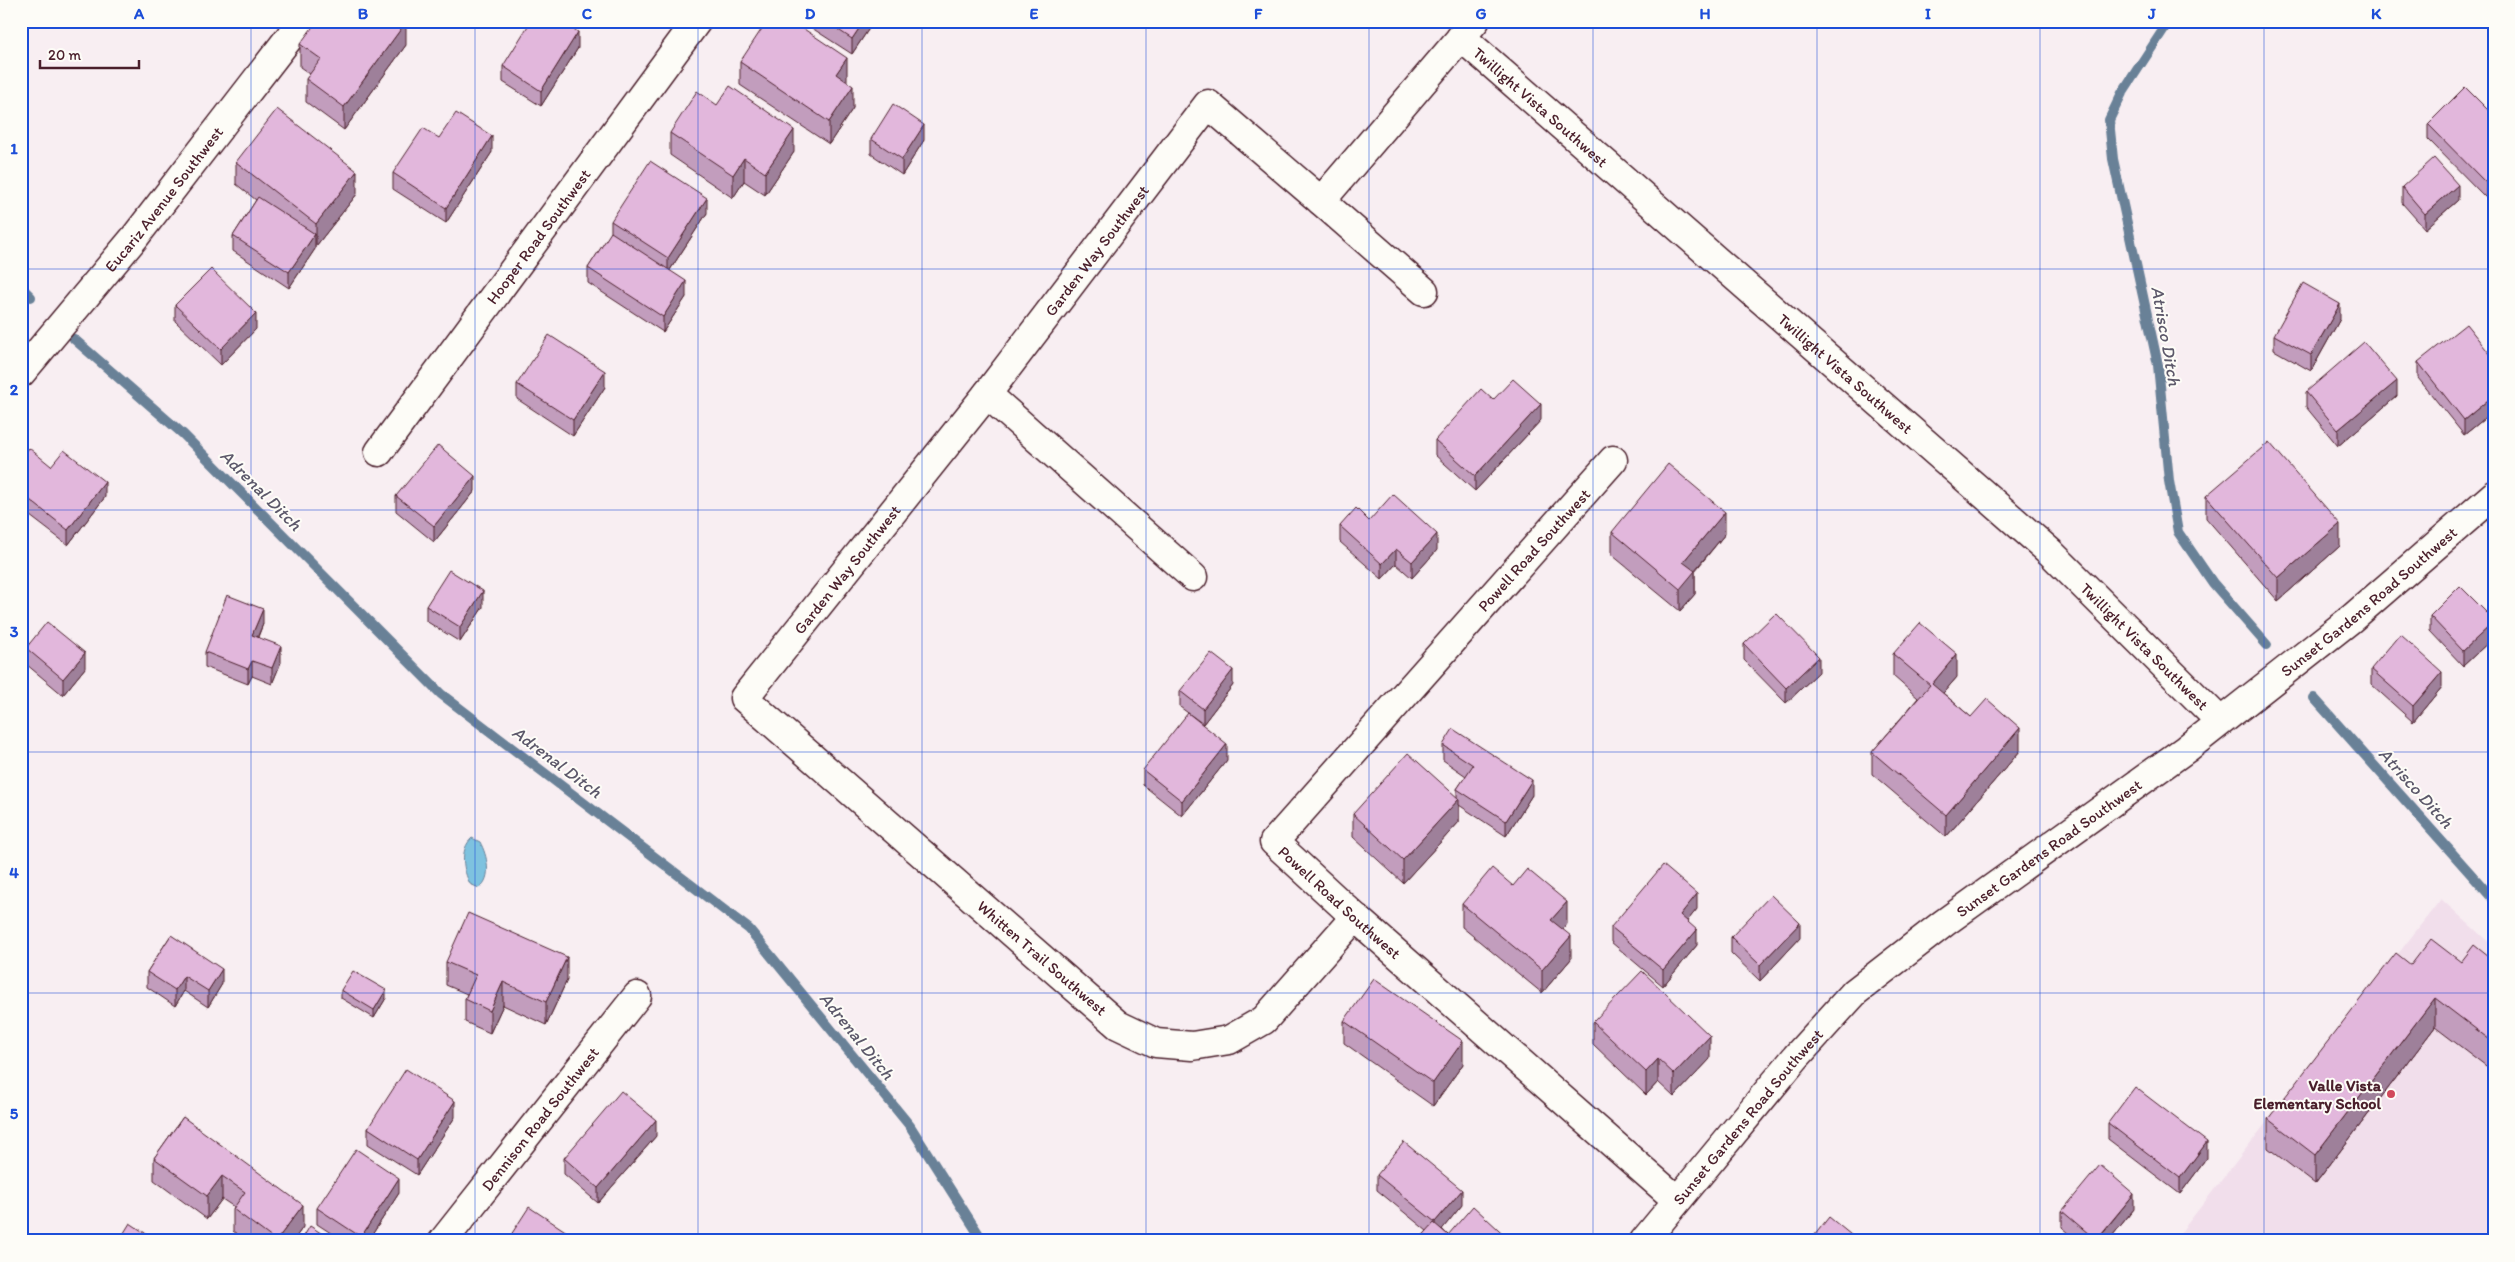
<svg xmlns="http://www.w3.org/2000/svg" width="2515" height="1262" viewBox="0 0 2515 1262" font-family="Itim,sans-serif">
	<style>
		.built { fill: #f1deeb }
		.water { fill: #7ec2df; stroke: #698197 }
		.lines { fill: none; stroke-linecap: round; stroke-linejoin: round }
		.stream { stroke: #698197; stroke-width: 10 }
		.minor-casing { stroke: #4a1f2b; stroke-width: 31 }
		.tertiary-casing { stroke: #4a1f2b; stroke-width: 31 }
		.minor { stroke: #fdfcf7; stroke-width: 28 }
		.tertiary { stroke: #fdfcf7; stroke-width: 28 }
		.wall { fill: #c29dbd; stroke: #4a1f2b }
		.shaded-wall { fill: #9e809a; stroke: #4a1f2b }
		.building { fill: #e2b7dc; stroke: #4a1f2b }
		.grid { fill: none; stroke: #1d4ed8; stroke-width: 1; stroke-opacity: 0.55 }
		.poi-dot { fill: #d1495b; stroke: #fdfcf7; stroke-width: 2 }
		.labels { text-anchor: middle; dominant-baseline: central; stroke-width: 4; stroke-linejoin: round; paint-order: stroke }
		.street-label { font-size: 16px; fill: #4a1f2b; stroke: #fdfcf7 }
		.poi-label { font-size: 16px; font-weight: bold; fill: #4a1f2b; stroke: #fdfcf7; text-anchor: end }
		.water-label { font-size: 18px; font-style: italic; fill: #5c586a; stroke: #fdfcf7 }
		.neatline { fill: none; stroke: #1d4ed8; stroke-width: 2 }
		.grid-label { font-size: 16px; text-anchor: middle; font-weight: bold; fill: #1d4ed8 }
	</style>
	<rect width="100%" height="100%" fill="#f8eef2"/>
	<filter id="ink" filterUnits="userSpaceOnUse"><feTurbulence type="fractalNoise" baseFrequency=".02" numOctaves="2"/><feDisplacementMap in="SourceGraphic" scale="10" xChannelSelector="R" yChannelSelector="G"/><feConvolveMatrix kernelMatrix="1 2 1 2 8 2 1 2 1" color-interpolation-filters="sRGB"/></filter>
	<g filter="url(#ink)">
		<!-- built -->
		<path class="built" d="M2441,899L2494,947V1241H2174Z"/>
		<!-- water -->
		<path class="water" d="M472,838L480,842C487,855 493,878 479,888L470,884C463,870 459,850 472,838Z"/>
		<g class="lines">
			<!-- stream -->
			<g class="stream">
				<path d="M2169,21L2122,93L2109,120L2113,159L2158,365L2169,481L2178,532L2213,583L2267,645"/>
				<path d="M21,287L31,297"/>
				<path d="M74,339L183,434L441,694L749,929L910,1126L983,1241"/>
				<path d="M2314,698L2494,900"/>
			</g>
			<defs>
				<g id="minor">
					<path id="s1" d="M1461,37L2050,552L2220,721"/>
					<path d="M1321,201L1424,291"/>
					<path id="s2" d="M21,373L135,237L302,21"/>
					<path d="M987,394L1193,577"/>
					<path id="s3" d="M379,452L697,21"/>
					<path id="s4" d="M1613,460L1274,842L1355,917L1677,1200"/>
					<path id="s5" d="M1355,917L1264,1020L1229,1040L1192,1046L1156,1043L1118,1025L744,698L987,394L1208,104L1321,201L1475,21"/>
					<path id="s6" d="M443,1241L637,996"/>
				</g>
				<g id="tertiary">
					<path id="s7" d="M1644,1241L1796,1057L1855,992L1944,923L2186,749L2351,619L2494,495"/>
				</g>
			</defs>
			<!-- minor casing -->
			<use href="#minor" class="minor-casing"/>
			<!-- tertiary casing -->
			<use href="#tertiary" class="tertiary-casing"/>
			<!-- minor -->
			<use href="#minor" class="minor"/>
			<!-- tertiary -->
			<use href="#tertiary" class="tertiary"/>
		</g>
		<!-- wall -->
		<g class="wall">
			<path d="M801,21H874L852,54Z"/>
			<path d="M300,44L406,45L344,130L306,102V79L310,74L300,67Z"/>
			<path d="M578,48L541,106L503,82V66Z"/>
			<path d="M740,62L847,81L853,108L829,144L740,85Z"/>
			<path d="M717,105L794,152L765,195L744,181L733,198L670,155V133Z"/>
			<path d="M2494,116V191L2486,198L2428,139V124Z"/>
			<path d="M439,138L492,152L446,223L393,189V173Z"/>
			<path d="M871,139L924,140L902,175L871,154Z"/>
			<path d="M236,162L357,194L316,246L315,245V249L289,288L233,251V236L256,200L236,184Z"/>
			<path d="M2402,187L2458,200L2425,229L2402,203Z"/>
			<path d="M707,213L670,270L686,297L663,332L588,283V268L611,233V221Z"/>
			<path d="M175,305L256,329L221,365L175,321Z"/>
			<path d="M2340,319L2311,371L2274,350V335Z"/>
			<path d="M2494,359V411L2464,435L2418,378V362Z"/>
			<path d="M517,384L605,387L573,436L517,399Z"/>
			<path d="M2306,392L2397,396L2338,446L2306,407Z"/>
			<path d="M1493,400L1541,420L1475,491L1435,455V440Z"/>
			<path d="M21,458L51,466L105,497L68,545L21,509Z"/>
			<path d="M475,491L434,542L396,511V496Z"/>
			<path d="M2206,496L2340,546L2278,601L2206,518Z"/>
			<path d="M1369,521L1437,550L1412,578L1396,564L1382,579L1340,542V526Z"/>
			<path d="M1612,532L1725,534L1695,571V594L1680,611L1612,555Z"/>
			<path d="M2494,563V590L2492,588V565Z"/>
			<path d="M426,606L483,607L460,642L426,621Z"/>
			<path d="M2430,616L2494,620V637L2463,666L2430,631Z"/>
			<path d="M263,624L258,637L281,662L272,684L252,676L248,684L205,667V652Z"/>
			<path d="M1744,644L1819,672L1786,703L1744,660Z"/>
			<path d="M26,648L85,668L63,695L26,664Z"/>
			<path d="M1893,654L1957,677L1943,693L1971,717L2020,751L1946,837L1872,774V752L1918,698L1893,676Z"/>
			<path d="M2371,669L2442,687L2413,722L2371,684Z"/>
			<path d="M1233,685L1203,724L1180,707V691Z"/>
			<path d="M1443,745L1532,795L1506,836L1459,805V822L1403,883L1353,837V814L1457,798V789L1466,776L1443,760Z"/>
			<path d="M1227,760L1182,816L1143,785V770Z"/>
			<path d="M1513,886L1567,924L1563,929L1571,959L1542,993L1462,927V904Z"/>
			<path d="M1697,909L1687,921L1697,945L1663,986L1611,942V927Z"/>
			<path d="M171,935L222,984L208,1007L184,991L175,1006L147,987V972Z"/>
			<path d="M1731,937L1800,938L1760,981L1731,953Z"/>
			<path d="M2494,961V1072L2435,1027L2315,1184L2268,1148V1119L2411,965L2461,962Z"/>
			<path d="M446,962L567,980L546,1025L503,1005L490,1033L465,1022V999L467,994L446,985Z"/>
			<path d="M341,990L386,998L374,1018L341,998Z"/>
			<path d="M1344,1021L1463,1064L1433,1106L1344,1043Z"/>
			<path d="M1593,1022L1710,1059L1674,1097L1658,1082L1646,1095L1593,1044Z"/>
			<path d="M183,1117L303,1227L293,1241H246L233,1231V1209L234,1207L222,1199L207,1219L154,1180V1158Z"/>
			<path d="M455,1117L417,1175L368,1144V1128Z"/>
			<path d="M2108,1123L2207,1158L2180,1194L2108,1139Z"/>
			<path d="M656,1136L598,1203L564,1174V1158Z"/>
			<path d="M1377,1175L1462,1205L1442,1229L1448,1235L1418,1241L1427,1231L1377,1190Z"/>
			<path d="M399,1193L368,1241H343L317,1224V1208Z"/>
			<path d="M2134,1209L2108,1241H2078L2062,1227V1211Z"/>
		</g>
		<!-- shaded-wall -->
		<g class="shaded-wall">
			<path d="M864,21H874L852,54V39Z"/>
			<path d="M406,22V45L344,130V107Z"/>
			<path d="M578,32V48L541,106V91Z"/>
			<path d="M847,58V81L836,97V74Z"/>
			<path d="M853,86V108L829,144V122Z"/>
			<path d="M924,125V140L902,175V159Z"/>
			<path d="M794,130V152L765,195V173Z"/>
			<path d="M492,136V152L446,223V208Z"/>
			<path d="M744,158V181L733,198V175Z"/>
			<path d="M357,171V194L316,246V224Z"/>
			<path d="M2494,175V191L2486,198V183Z"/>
			<path d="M2458,185V200L2425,229V214Z"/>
			<path d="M707,198V213L668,273V258Z"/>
			<path d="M315,234V249L289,288V272Z"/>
			<path d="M686,281V297L663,332V317Z"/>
			<path d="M2340,304V319L2311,371V355Z"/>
			<path d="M256,313V329L221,365V349Z"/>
			<path d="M605,371V387L573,436V420Z"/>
			<path d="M2397,381V396L2338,446V430Z"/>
			<path d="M2494,395V411L2464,435V420Z"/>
			<path d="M1541,404V420L1475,491V476Z"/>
			<path d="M475,476V491L434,542V526Z"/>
			<path d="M105,482V497L68,545V530Z"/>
			<path d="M1725,512V534L1689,577L1695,571V594L1680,611V589L1683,562Z"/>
			<path d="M2340,524V546L2278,601V578Z"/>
			<path d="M1437,534V550L1412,578V562Z"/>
			<path d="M1396,549V564L1382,579V564Z"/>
			<path d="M483,591V607L460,642V627Z"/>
			<path d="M263,609V624L252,650V635Z"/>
			<path d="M2494,622V637L2463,666V651Z"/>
			<path d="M281,646V662L272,684V668Z"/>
			<path d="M85,653V668L63,695V679Z"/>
			<path d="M1957,654V677L1932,706V684Z"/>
			<path d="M1819,657V672L1786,703V688Z"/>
			<path d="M252,661V676L248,684V669Z"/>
			<path d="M1233,670V685L1203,724V709Z"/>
			<path d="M2442,672V687L2413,722V706Z"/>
			<path d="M2020,728V751L1946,837V815Z"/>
			<path d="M1227,744V760L1182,816V801Z"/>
			<path d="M1532,780V795L1506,836V821Z"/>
			<path d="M1459,799V822L1403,883V860Z"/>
			<path d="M1697,894V909L1680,930V915Z"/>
			<path d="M1567,902V924L1551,943V920Z"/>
			<path d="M1800,923V938L1760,981V965Z"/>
			<path d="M1697,930V945L1663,986V970Z"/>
			<path d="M1571,936V959L1542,993V970Z"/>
			<path d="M567,957V980L546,1025V1002Z"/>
			<path d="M222,969V984L208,1007V991Z"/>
			<path d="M184,976V991L175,1006V990Z"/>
			<path d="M503,982V1005L490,1033V1011Z"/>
			<path d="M386,990V998L374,1018V1010Z"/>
			<path d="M2435,998V1027L2315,1184V1155Z"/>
			<path d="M1710,1036V1059L1674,1097V1074Z"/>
			<path d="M1463,1041V1064L1433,1106V1083Z"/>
			<path d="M1658,1059V1082L1646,1095V1072Z"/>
			<path d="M455,1101V1117L417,1175V1160Z"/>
			<path d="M656,1120V1136L598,1203V1188Z"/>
			<path d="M2207,1142V1158L2180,1194V1178Z"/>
			<path d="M222,1176V1199L207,1219V1196Z"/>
			<path d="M399,1178V1193L368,1241H361V1237Z"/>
			<path d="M1462,1190V1205L1435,1238V1222Z"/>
			<path d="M2134,1194V1209L2108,1241H2096Z"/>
			<path d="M303,1205V1227L293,1241H276Z"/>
			<path d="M570,1234V1241H566Z"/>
		</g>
		<!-- building -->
		<g class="building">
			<path d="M317,21H405L406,22L344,107L306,79L321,59L300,44Z"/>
			<path d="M531,21H561L578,32L541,91L503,66Z"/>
			<path d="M767,21H792L847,58L836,74L853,86L829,122L740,62Z"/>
			<path d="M825,21H864L852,39Z"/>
			<path d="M730,86L794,130L765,173L744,158L733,175L670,133L697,91L717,105Z"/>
			<path d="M2465,87L2494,116V175L2486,183L2428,124Z"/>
			<path d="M893,104L924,125L902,159L871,139Z"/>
			<path d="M277,109L357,171L316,224L236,162Z"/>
			<path d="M456,113L492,136L446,208L393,173L423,128L439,138Z"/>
			<path d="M2434,158L2458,185L2425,214L2402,187Z"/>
			<path d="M650,161L707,198L668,258L611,221Z"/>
			<path d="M258,197L315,234L289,272L233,236Z"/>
			<path d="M611,232L686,281L663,317L588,268Z"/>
			<path d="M211,269L256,313L221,349L175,305Z"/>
			<path d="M2303,283L2340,304L2311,355L2274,335Z"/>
			<path d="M2466,324L2494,359V395L2464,420L2418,362Z"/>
			<path d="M549,335L605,371L573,420L517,384Z"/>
			<path d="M2364,342L2397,381L2338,430L2306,392Z"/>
			<path d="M1513,379L1541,404L1475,476L1435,440L1481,389L1493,400Z"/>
			<path d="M2269,442L2340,524L2278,578L2206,496Z"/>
			<path d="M438,445L475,476L434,526L396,496Z"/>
			<path d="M29,448L51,466L64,450L105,482L68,530L21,493V458Z"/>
			<path d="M1668,464L1725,512L1683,562L1695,571L1680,589L1612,532Z"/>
			<path d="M1393,494L1437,534L1412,562L1396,549L1382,564L1340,526L1356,508L1369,521Z"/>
			<path d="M449,570L483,591L460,627L426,606Z"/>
			<path d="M2460,586L2494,620V622L2463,651L2430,616Z"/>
			<path d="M227,595L263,609L252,635L281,646L272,668L252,661L248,669L205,652Z"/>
			<path d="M1776,613L1819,657L1786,688L1744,644Z"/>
			<path d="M47,622L85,653L63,679L26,648Z"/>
			<path d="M1920,623L1957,654L1932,684L1971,717L1987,699L2020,728L1946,815L1872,752L1930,685L1893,654Z"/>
			<path d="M2400,634L2442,672L2413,706L2371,669Z"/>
			<path d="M1211,653L1233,670L1203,709L1180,691Z"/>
			<path d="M1188,713L1227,744L1182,801L1143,770Z"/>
			<path d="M1453,729L1532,780L1506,821L1457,789L1473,765L1443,745Z"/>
			<path d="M1408,753L1459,799L1403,860L1353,814Z"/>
			<path d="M1663,865L1697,894L1680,915L1697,930L1663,970L1611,927Z"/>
			<path d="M1492,868L1513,886L1527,869L1567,902L1551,920L1571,936L1542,970L1462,904Z"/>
			<path d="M1771,895L1800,923L1760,965L1731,937Z"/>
			<path d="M468,913L567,957L546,1002L503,982L490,1011L465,999L476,975L446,962Z"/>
			<path d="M171,935L222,969L208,991L184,976L175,990L147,972Z"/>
			<path d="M2431,939L2461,962L2474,945L2494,961V1043L2435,998L2315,1155L2268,1119L2396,953L2411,965Z"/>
			<path d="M353,971L386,990L374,1010L341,990Z"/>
			<path d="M1642,971L1710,1036L1674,1074L1658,1059L1646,1072L1593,1022Z"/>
			<path d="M1374,979L1463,1041L1433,1083L1344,1021Z"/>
			<path d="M406,1069L455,1101L417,1160L368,1128Z"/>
			<path d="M2135,1087L2207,1142L2180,1178L2108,1123Z"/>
			<path d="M621,1091L656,1120L598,1188L564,1158Z"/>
			<path d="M183,1117L303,1205L276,1241L233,1209L245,1192L222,1176L207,1196L154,1158Z"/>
			<path d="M1404,1142L1462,1190L1435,1222L1377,1175Z"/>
			<path d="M356,1149L399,1178L361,1237L317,1208Z"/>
			<path d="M2100,1165L2134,1194L2096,1240L2062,1211Z"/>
			<path d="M1473,1206L1511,1241H1418L1434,1223L1448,1235Z"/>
			<path d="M529,1207L570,1234L566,1241H507Z"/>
			<path d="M1829,1217L1856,1239L1855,1241H1810Z"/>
			<path d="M130,1223L157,1241H119Z"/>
			<path d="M310,1226L333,1241H301Z"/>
		</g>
	</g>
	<!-- grid -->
	<path class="grid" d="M251,21V1241M475,21V1241M698,21V1241M922,21V1241M1146,21V1241M1369,21V1241M1593,21V1241M1817,21V1241M2040,21V1241M2264,21V1241M21,269H2494M21,510H2494M21,752H2494M21,993H2494"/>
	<!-- markers -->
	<circle class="poi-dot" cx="2391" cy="1094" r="5"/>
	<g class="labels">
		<!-- street labels -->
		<g class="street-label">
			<text stroke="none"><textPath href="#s1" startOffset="106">Twillight Vista Southwest</textPath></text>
			<text stroke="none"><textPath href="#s2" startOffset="225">Eucariz Avenue Southwest</textPath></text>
			<text stroke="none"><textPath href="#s3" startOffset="268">Hooper Road Southwest</textPath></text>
			<text stroke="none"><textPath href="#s5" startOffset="1360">Garden Way Southwest</textPath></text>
			<text stroke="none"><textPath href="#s1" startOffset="511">Twillight Vista Southwest</textPath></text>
			<text transform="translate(1534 550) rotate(-48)">Powell Road Southwest</text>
			<text stroke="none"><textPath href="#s5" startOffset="955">Garden Way Southwest</textPath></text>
			<text stroke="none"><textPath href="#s7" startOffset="972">Sunset Gardens Road Southwest</textPath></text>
			<text stroke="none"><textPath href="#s1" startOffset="916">Twillight Vista Southwest</textPath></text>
			<text stroke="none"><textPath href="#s7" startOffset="568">Sunset Gardens Road Southwest</textPath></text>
			<text stroke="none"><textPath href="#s4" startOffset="600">Powell Road Southwest</textPath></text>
			<text transform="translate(1042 958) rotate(41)">Whitten Trail Southwest</text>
			<text stroke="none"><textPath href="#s7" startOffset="162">Sunset Gardens Road Southwest</textPath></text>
			<text stroke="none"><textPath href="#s6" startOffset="156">Dennison Road Southwest</textPath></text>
		</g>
		<!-- poi labels -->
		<g class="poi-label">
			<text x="2381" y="1085">Valle Vista<tspan x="2381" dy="18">Elementary School</tspan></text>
		</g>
		<!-- water labels -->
		<g class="water-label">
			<text transform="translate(2166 336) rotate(80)">Atrisco Ditch</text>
			<text transform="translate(261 490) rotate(45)">Adrenal Ditch</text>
			<text transform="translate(557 762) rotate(37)">Adrenal Ditch</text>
			<text transform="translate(2416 788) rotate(48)">Atrisco Ditch</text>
			<text transform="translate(857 1036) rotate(51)">Adrenal Ditch</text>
		</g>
	</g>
	<!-- margin -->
	<rect width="2515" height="1262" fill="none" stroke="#fdfcf7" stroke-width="55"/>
	<!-- scale -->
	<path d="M40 60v8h99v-8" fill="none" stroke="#4a1f2b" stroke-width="2.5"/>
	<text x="48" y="60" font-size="15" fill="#4a1f2b" stroke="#fdfcf7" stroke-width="4" paint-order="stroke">20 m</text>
	<rect x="28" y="28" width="2460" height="1206" class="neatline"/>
	<g class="grid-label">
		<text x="139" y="19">A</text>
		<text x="363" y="19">B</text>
		<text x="587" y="19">C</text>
		<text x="810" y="19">D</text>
		<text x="1034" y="19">E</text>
		<text x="1258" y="19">F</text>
		<text x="1481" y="19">G</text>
		<text x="1705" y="19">H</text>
		<text x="1928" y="19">I</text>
		<text x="2152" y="19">J</text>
		<text x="2376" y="19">K</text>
		<text x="14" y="154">1</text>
		<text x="14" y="395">2</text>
		<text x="14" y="637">3</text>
		<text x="14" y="878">4</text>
		<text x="14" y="1119">5</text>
	</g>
</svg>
